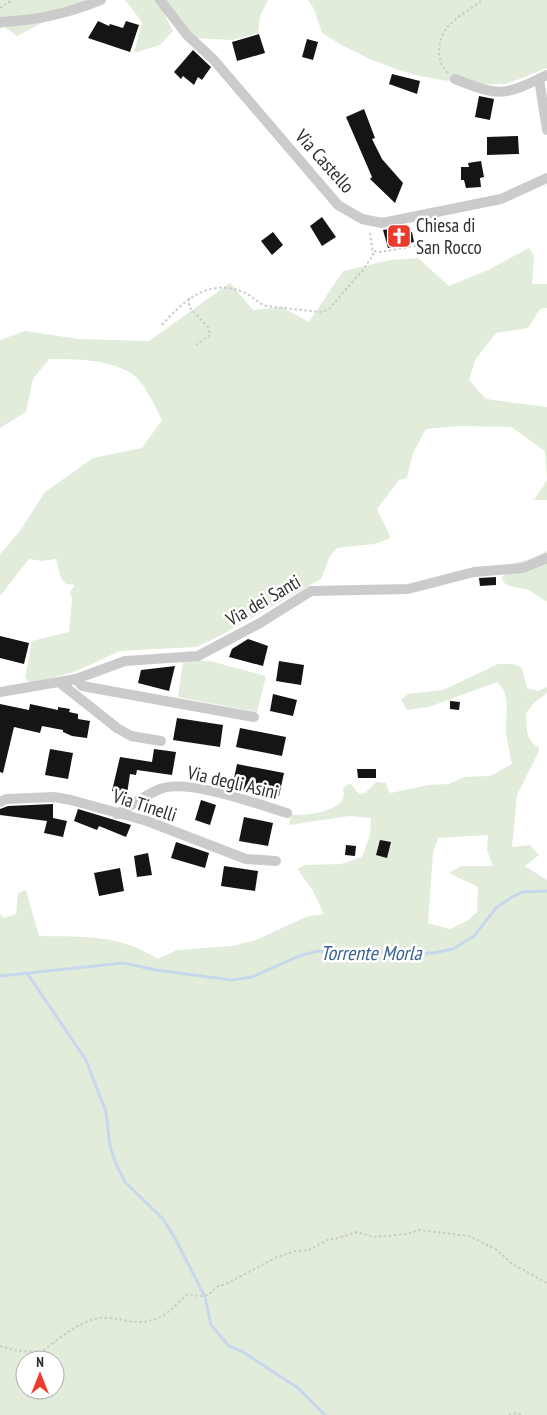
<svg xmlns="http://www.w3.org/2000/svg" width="547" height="1415" viewBox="0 0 547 1415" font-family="'PT Sans Narrow',sans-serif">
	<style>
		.green { fill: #e2ecdb; fill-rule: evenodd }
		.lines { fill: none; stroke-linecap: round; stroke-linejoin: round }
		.stream { stroke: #c7d8ec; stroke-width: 3 }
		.building { fill: #151515 }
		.path { stroke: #cbcbcb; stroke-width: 2; stroke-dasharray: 2.5 2.5; stroke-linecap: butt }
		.minor { stroke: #cbcbcb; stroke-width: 10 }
		.labels { text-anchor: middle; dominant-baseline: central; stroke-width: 5; stroke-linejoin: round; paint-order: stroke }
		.street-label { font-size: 19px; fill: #2e2e2e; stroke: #fff }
		.poi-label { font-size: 19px; fill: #2e2e2e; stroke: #fff; text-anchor: start }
		.water-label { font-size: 20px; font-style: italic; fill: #3a6392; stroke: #fff }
	</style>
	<rect width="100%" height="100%" fill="#fff"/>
	<!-- green -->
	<g class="green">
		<path d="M0,0H86L17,36L4,27L0,29Z"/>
		<path d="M125,0H157L173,31L160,45L134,53L142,22Z"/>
		<path d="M160,0H268L260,16L258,33L232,40L196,38Z"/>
		<path d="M308,0H547V68C533,73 518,81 504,84C495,85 485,84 477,83C420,82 369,63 322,33L314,9Z"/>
		<path d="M529,248L534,256L532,284H547V308L540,309L528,328L496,333L475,360L469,380L486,399L547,407V500H534L547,480L545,451L511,427L459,426L426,429L413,453L407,478L399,480L377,509L391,538L374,544L337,548L330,556L321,579L218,637L196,647L120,651L74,672L31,683L25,678L32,641L69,632L72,599L70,592L75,585L66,584L61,578L56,559L42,561L29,559L0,596V554L20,531L45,492L93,458L142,448L162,420C155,406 143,379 129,372C105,359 76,359 49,359L33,379L26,412L0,428V340L25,331L79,339L149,341L230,283L253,310L282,307L309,322L343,271L390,260L418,258L449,286L488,270Z"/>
		<path d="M547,551V602L529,590L506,585L502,579L507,565L530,559Z"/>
		<path d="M183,661H210L266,676L257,712L178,697Z"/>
		<path d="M498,664H513L522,668L527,688L538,691L547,687V693L535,702L526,713C527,727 525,741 539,747V751L517,795L512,847L530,845L539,855L525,866L547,880V1415H0V914L3,918L16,914L18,893L26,890L39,936C84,937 119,934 158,959L177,950L232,946L256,940L308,916L324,914L312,889L297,869L305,865L341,864L362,857L370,835L371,818L349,816L289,825L291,814C303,817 330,812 340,803C345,799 344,794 343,788L350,783L359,794L365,793L376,782L386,783L388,790L391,793L428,785L449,784L464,777L490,776L512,764C510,753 507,742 506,732C505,714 512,695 497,682L429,707L407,710L401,700L408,694L443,690ZM488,835L487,850L493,866H461L449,873L478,887L477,912L467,921L450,929L428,923L433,853L438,838ZM25,1360H55V1390H25Z"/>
	</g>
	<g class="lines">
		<!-- stream -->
		<g class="stream">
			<path d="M27,973L86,1060L106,1112L110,1146L116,1164L125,1182L163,1219L176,1240L205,1297L211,1325L229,1346L243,1352L298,1388L325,1415"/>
			<path d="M0,976L123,963L156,970L232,980L252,977L299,956L318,951L350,953H433L453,949L474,936L496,908L512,897L523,892L547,891"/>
		</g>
	</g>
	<!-- building -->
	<g class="building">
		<path d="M98,21L109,26L110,24L123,28L126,21L139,25L130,52L88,38Z"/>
		<path d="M259,34L265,53L237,61L232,42Z"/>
		<path d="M307,39L318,42L313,60L302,57Z"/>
		<path d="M193,50L211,67L202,80L198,77L194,85L183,76L181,79L174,72Z"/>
		<path d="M392,74L420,81L417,94L389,84Z"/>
		<path d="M479,96L494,99L490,120L475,117Z"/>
		<path d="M364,109L375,138L372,139L382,159L403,183L395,203L370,179L372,177L346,117Z"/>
		<path d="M518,136L519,154L487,155V137Z"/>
		<path d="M481,161L484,177L480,178L481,187L466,188L464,180H461V167H469L468,163Z"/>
		<path d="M322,217L336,237L322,246L310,226Z"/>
		<path d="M407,226L408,232H412L414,242L388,248L383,230Z"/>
		<path d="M273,232L283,245L272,255L261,241Z"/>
		<path d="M496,577V585L480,586L479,578Z"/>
		<path d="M0,636L29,643L24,664L0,658Z"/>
		<path d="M248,639L268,646L263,666L229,657L232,649Z"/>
		<path d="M279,661L304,665L301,685L276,681Z"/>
		<path d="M175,666L169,691L138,683L141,670Z"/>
		<path d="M273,694L297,700L293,716L270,711Z"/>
		<path d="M450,701L460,702L459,710L450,709Z"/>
		<path d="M0,704L29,710L30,704L58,710V707L70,709L69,712L78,714V719L90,721L87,738L72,736L63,732V730L42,726L40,733L14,727L3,773L0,772Z"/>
		<path d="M177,718L223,725L220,747L173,740Z"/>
		<path d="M240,728L286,737L282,756L236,747Z"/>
		<path d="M50,749L73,753L68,779L45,775Z"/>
		<path d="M154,749L176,752L172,775L137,770L136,775L130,774L127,794L112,791L120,757L152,762Z"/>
		<path d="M237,764L284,773L279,796L232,788Z"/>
		<path d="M357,769H376V778H358Z"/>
		<path d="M201,800L216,805L210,825L195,820Z"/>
		<path d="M53,804V818L67,821L63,837L44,833L47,821L0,815V809L8,806Z"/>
		<path d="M78,809L131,825L126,837L99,826L97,830L74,821Z"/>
		<path d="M244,817L273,823L268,846L239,841Z"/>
		<path d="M380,840L391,842L387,858L376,855Z"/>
		<path d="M176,842L209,853L205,868L171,858Z"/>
		<path d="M346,845L356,846L355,856L345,855Z"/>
		<path d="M148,853L152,875L137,877L134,856Z"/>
		<path d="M224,866L258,871L255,891L221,886Z"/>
		<path d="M120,868L124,891L99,896L94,873Z"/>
	</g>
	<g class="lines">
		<!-- path -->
		<g class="path">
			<path d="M0,8L12,0"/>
			<path d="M448,73C436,62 437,42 446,29C454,18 472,8 483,0"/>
			<path d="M374,251L381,252L431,243"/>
			<path d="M189,298V307L208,327L210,335L196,345"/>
			<path d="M162,325C183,301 208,278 243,292C252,295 257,303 266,306L320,312L328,310L363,270L373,255L370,232"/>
			<path d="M0,1346L18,1351L41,1352C59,1339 85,1315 109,1318C127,1319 136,1326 155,1319C169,1315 176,1303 188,1294C202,1297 208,1298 216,1287L226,1284L277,1257L296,1251L309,1250L329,1239H335L357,1232L374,1237L407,1234L419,1230L469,1236L497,1250L512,1264L547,1283"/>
			<path d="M509,1415L517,1413L521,1415"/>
		</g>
		<!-- minor -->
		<g class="minor">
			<path d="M160,0L187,35L213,59L338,205L362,219L382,223L501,199L547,178"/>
			<path d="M0,22C36,21 67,14 101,0"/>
			<path d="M455,79C500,97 504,96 547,75"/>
			<path d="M539,79L547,130"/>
			<path d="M76,679L82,686L254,717"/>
			<path d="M59,682L117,728L131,736L161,741"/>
			<path d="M0,692L76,679L125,661L198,656L260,623L311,591L408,589L474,572L523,568L547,558"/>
			<path d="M0,802L6,799L54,797L71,800L147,821L246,859L276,861"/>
			<path d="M117,814C131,806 145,795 160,789C188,778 257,804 287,813"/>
		</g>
	</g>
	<!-- icons -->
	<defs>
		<symbol id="church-square" viewBox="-11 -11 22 22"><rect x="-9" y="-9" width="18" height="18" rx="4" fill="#ea3b2c" stroke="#fff"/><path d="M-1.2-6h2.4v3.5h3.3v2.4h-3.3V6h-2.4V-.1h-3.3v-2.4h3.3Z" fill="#fff"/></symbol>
	</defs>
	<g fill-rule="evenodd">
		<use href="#church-square" x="385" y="222" width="28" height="28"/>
	</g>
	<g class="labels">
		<!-- street labels -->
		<g class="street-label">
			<text transform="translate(325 161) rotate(48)">Via Castello</text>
			<text transform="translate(263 600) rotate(-30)">Via dei Santi</text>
			<text transform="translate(233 782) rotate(13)">Via degli Asini</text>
			<text transform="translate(145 805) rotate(18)">Via Tinelli</text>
		</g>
		<!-- poi labels -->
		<g class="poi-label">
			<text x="416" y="225">Chiesa di<tspan x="416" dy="22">San Rocco</tspan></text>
		</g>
		<!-- water labels -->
		<g class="water-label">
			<text x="371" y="953">Torrente Morla</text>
		</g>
	</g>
	<!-- north arrow -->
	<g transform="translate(40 1375)"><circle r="24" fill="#ffffff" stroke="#ababab"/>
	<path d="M0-4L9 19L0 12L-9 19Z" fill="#ea3b2c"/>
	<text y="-8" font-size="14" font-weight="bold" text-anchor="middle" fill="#2e2e2e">N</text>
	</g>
</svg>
